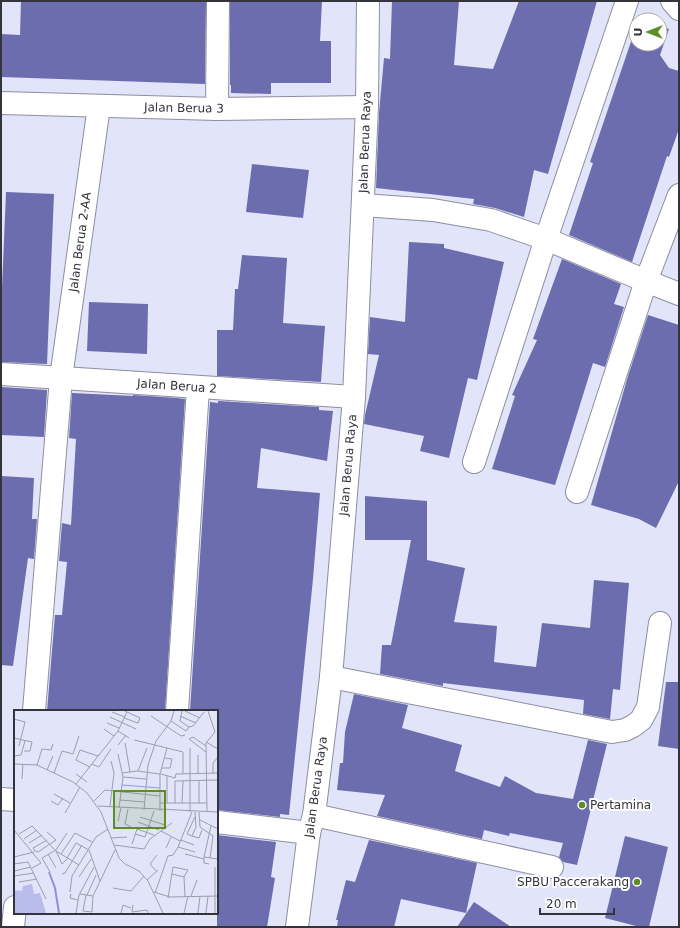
<svg xmlns="http://www.w3.org/2000/svg" width="680" height="928" viewBox="0 0 680 928" font-family="'DejaVu Sans',sans-serif">
	<style>
		.building { fill: #6b6dae }
		.lines { fill: none; stroke-linecap: round; stroke-linejoin: round }
		.street-casing { stroke: #8d8ea1; stroke-width: 24 }
		.secondary-casing { stroke: #8d8ea1; stroke-width: 24 }
		.street { stroke: #fff; stroke-width: 22 }
		.secondary { stroke: #fff; stroke-width: 22 }
		.poi-dot { fill: #5d8e25; stroke: #fff; stroke-width: 1.5 }
		.labels { text-anchor: middle; dominant-baseline: central; stroke-width: 4; stroke-linejoin: round; paint-order: stroke }
		.street-label { font-size: 12px; fill: #33343c; stroke: #fff }
		.poi-label { font-size: 12px; fill: #33343c; stroke: #fff; text-anchor: start }
		.inset-river { fill: none; stroke: #8e91d5; stroke-width: 2 }
		.inset-road { fill: none; stroke: #9c9ead; stroke-width: 1 }
		.view { fill: #5d8e25; fill-opacity: 0.15; stroke: #5d8e25; stroke-width: 2 }
		.inset-edge { fill: none; stroke: #33343c; stroke-width: 2 }
	</style>
	<rect width="100%" height="100%" fill="#e2e4f9"/>
	<!-- building -->
	<g class="building">
		<path d="M21,1H206L205,84L1,77V34L20,35Z"/>
		<path d="M230,1H322L320,41H331V83H271V94L231,93V85H230Z"/>
		<path d="M392,1H459L454,65L493,69L519,1H597L548,174L534,170L524,217L495,208L473,204L474,199L376,188L379,113L384,58L390,59Z"/>
		<path d="M660,26L669,29L660,55L669,68L679,71V129L669,157L667,156L632,262L569,235L593,163L590,162L636,27V44H660Z"/>
		<path d="M252,164L309,170L303,218L246,212Z"/>
		<path d="M6,192L54,194L47,364L1,362V312Z"/>
		<path d="M409,242L444,244V248L504,262L477,380L468,378L449,458L420,451L424,436L364,424L365,415L379,355L368,354L370,317L405,322Z"/>
		<path d="M242,255L287,258L283,323L325,326L321,382L217,376V330H233L235,289H238Z"/>
		<path d="M562,259L621,284L614,304L624,307L605,367L593,363L555,485L492,469L515,396L512,395L537,340L533,339Z"/>
		<path d="M89,302L148,304L147,354L87,351Z"/>
		<path d="M648,315L679,325V481L656,528L639,519L591,505L628,376Z"/>
		<path d="M1,387L47,390L44,437L1,435Z"/>
		<path d="M72,393L133,396V395L177,398L185,399L165,711H47L55,615H62L67,562L59,561L62,523L71,525L76,439L69,438Z"/>
		<path d="M218,401L319,407V410L333,411L327,461L261,448L257,488L320,493L313,579L289,815L280,814V817L217,810V711H190L210,402L218,403Z"/>
		<path d="M1,476L34,478L32,519H37L34,559L28,558L13,666L1,665Z"/>
		<path d="M365,496L427,501V560L465,568L454,622L497,626L494,662L536,667L542,623L590,628L594,580L629,583L620,690L613,689L610,719L583,714L584,700L443,683V686L380,674L382,645H391L411,540H365Z"/>
		<path d="M666,682H679V749L658,746Z"/>
		<path d="M354,694L408,705L402,728L462,745L455,771L500,787L505,776L536,793L573,799L588,740L607,744L577,865L563,862L559,857L563,843L510,833L509,836L484,830L482,839L377,816L385,795L337,790L340,763H343L345,732Z"/>
		<path d="M217,835L276,842L271,877L275,878L267,927H217Z"/>
		<path d="M625,836L668,847L649,927H640L605,918Z"/>
		<path d="M369,840L477,863L466,913L401,899L394,927H337L338,920H336L346,880L355,882Z"/>
		<path d="M474,902L511,927H457Z"/>
	</g>
	<g class="lines">
		<defs>
			<g id="street">
				<path d="M672,1L679,9"/>
				<path d="M1,103L217,109L367,107"/>
				<path d="M217,109L218,1"/>
				<path d="M363,205L433,210L491,220L546,239L646,281L679,294"/>
				<path d="M1,374L354,397"/>
				<path d="M474,462L546,239L627,1"/>
				<path d="M577,492L646,281L679,195"/>
				<path d="M331,677L612,732L625,730L633,726L641,720L648,707L660,623"/>
				<path d="M34,711L61,378L99,106"/>
				<path d="M177,711L198,388"/>
				<path d="M1,799L15,800"/>
				<path d="M314,815L552,867"/>
				<path d="M217,822L309,833"/>
				<path d="M13,927L15,907"/>
			</g>
			<path id="secondary" d="M297,927L309,833L314,815L331,677L354,397L367,107L368,1"/>
		</defs>
		<!-- street casing -->
		<use href="#street" class="street-casing"/>
		<!-- secondary casing -->
		<use href="#secondary" class="secondary-casing"/>
		<!-- street -->
		<use href="#street" class="street"/>
		<!-- secondary -->
		<use href="#secondary" class="secondary"/>
	</g>
	<!-- markers -->
	<g class="poi-dot">
		<circle cx="582" cy="805" r="4"/>
		<circle cx="637" cy="882" r="4"/>
	</g>
	<g class="labels">
		<!-- street labels -->
		<g class="street-label">
			<text transform="translate(184 108) rotate(1)">Jalan Berua 3</text>
			<text transform="translate(365 142) rotate(-88)">Jalan Berua Raya</text>
			<text transform="translate(80 242) rotate(-82)">Jalan Berua 2-AA</text>
			<text transform="translate(177 386) rotate(4)">Jalan Berua 2</text>
			<text transform="translate(348 465) rotate(-85)">Jalan Berua Raya</text>
			<text transform="translate(316 787) rotate(-82)">Jalan Berua Raya</text>
		</g>
		<!-- poi labels -->
		<g class="poi-label">
			<text x="590" y="805">Pertamina</text>
			<text x="629" y="882" text-anchor="end">SPBU Paccerakang</text>
		</g>
	</g>
	<!-- overview -->
	<g transform="translate(14 710)">
		<rect width="204" height="204" fill="#e2e4f9"/>
		<path d="M18,174L20,184L26,183L32,203H0V180L8,181L9,176Z" fill="#b9bded"/>
		<path class="inset-river" d="M35,162L41,178L45,203"/>
		<path class="inset-road" d="M171,1L186,8M98,2L111,7M137,6L167,26L171,25M166,6L182,13M96,7L122,19M110,8L124,13L126,8L113,2M0,9L11,12L5,36M157,11L172,21L175,17L166,11L168,1M93,13L105,18M175,17L179,16L190,2M90,19L100,26M104,21L115,28M0,28L18,32L16,41H10M120,30L141,35M192,32L204,39M111,33L116,62M104,35L112,25M141,35L153,38L146,64V101M192,36L179,27L175,29L192,42M153,38L169,42V63M104,44L109,67L105,98M184,45V63M0,46L7,45L11,31M0,54L23,55L59,72L73,83L87,102L105,148L111,154L125,161L134,171L149,203M78,54L85,57L97,39M23,55L28,39L37,40L39,34M76,57L62,50L66,40L84,46M148,58H156L158,49L151,48M33,60L39,46M124,61L133,38M40,63L48,41L59,44L65,26M108,63L123,61L146,64M199,63V53L204,47M62,64L73,72M147,64L161,68L162,64L204,63M153,66V93M109,67L132,69M8,69L9,54M161,71L204,70M185,71V93M62,74L104,21L113,2L111,1M108,75L146,78M40,84L56,93M106,90L130,92M37,91L44,95L49,88M80,91L91,80L146,86M145,93H193M161,93V71M168,93L169,71M84,96L204,102M96,96L100,63L97,51M114,99L111,114L117,117M130,100L134,55L142,31L157,11L160,1M176,102V38M181,102L182,117L178,126L173,124L181,107M185,102L186,117L199,126L196,148M193,102L192,33L201,22L194,1M51,103L66,77M126,107L151,115M186,110L204,119M104,111L107,98M124,112L145,120M0,120L27,153L18,158M147,121L166,131M5,124L18,116L42,141L65,155M121,124L131,127L140,101M178,126L185,128L188,120M97,128L113,127M10,129L23,120M167,130L180,135M15,133L28,125M118,134L123,119L140,125M100,135L130,139L136,129L158,113M164,137L181,142M152,138L157,127M42,140L53,123M21,141L24,142L42,130L33,122M21,141L19,138L33,130M42,141L48,154L54,148M34,144L42,158M47,144L61,123L78,132M171,144L190,149M0,147L20,142M190,147L197,116M53,148L62,133L75,140L86,171M0,154L14,152L32,189M195,154L190,153V147L204,149M0,161L17,157M36,162L28,148L42,140M143,162L136,154L143,145M48,164L51,163L68,135M158,164L170,167L171,187M0,166L20,163M65,167L77,149M133,170L144,160M5,172L23,169M99,178L117,181L130,166M56,182L58,166L82,127L94,119M140,182L156,187L204,186M141,183L154,146L159,145L164,137L178,102M57,184L56,188L64,190M66,184L79,186L78,202L69,201L72,185M73,185L82,165M79,186L101,140M177,186L183,170M154,188L159,157L174,160L170,167M119,195L118,202L133,200L134,203M62,203L65,185L80,157M107,203L109,195L117,198M170,203L174,186M184,203L186,186M192,203L194,186M201,203V157"/>
		<path class="view" d="M100,81H151V118H100Z"/>
		<rect width="204" height="204" class="inset-edge"/>
	</g>
	<!-- border -->
	<rect width="680" height="928" fill="none" stroke="#33343c" stroke-width="4"/>
	<!-- north arrow -->
	<g transform="translate(648 32) rotate(270)"><circle r="19" fill="#ffffff" stroke="#adaeb1"/>
	<path d="M0-3L7 15L0 10L-7 15Z" fill="#5d8e25"/>
	<text y="-6" font-size="11" font-weight="bold" text-anchor="middle" fill="#33343c">U</text>
	</g>
	<!-- scale -->
	<path d="M540 908v6h74v-6" fill="none" stroke="#33343c" stroke-width="2"/>
	<text x="546" y="908" font-size="12" fill="#33343c" stroke="#ffffff" stroke-width="3" paint-order="stroke">20 m</text>
</svg>
